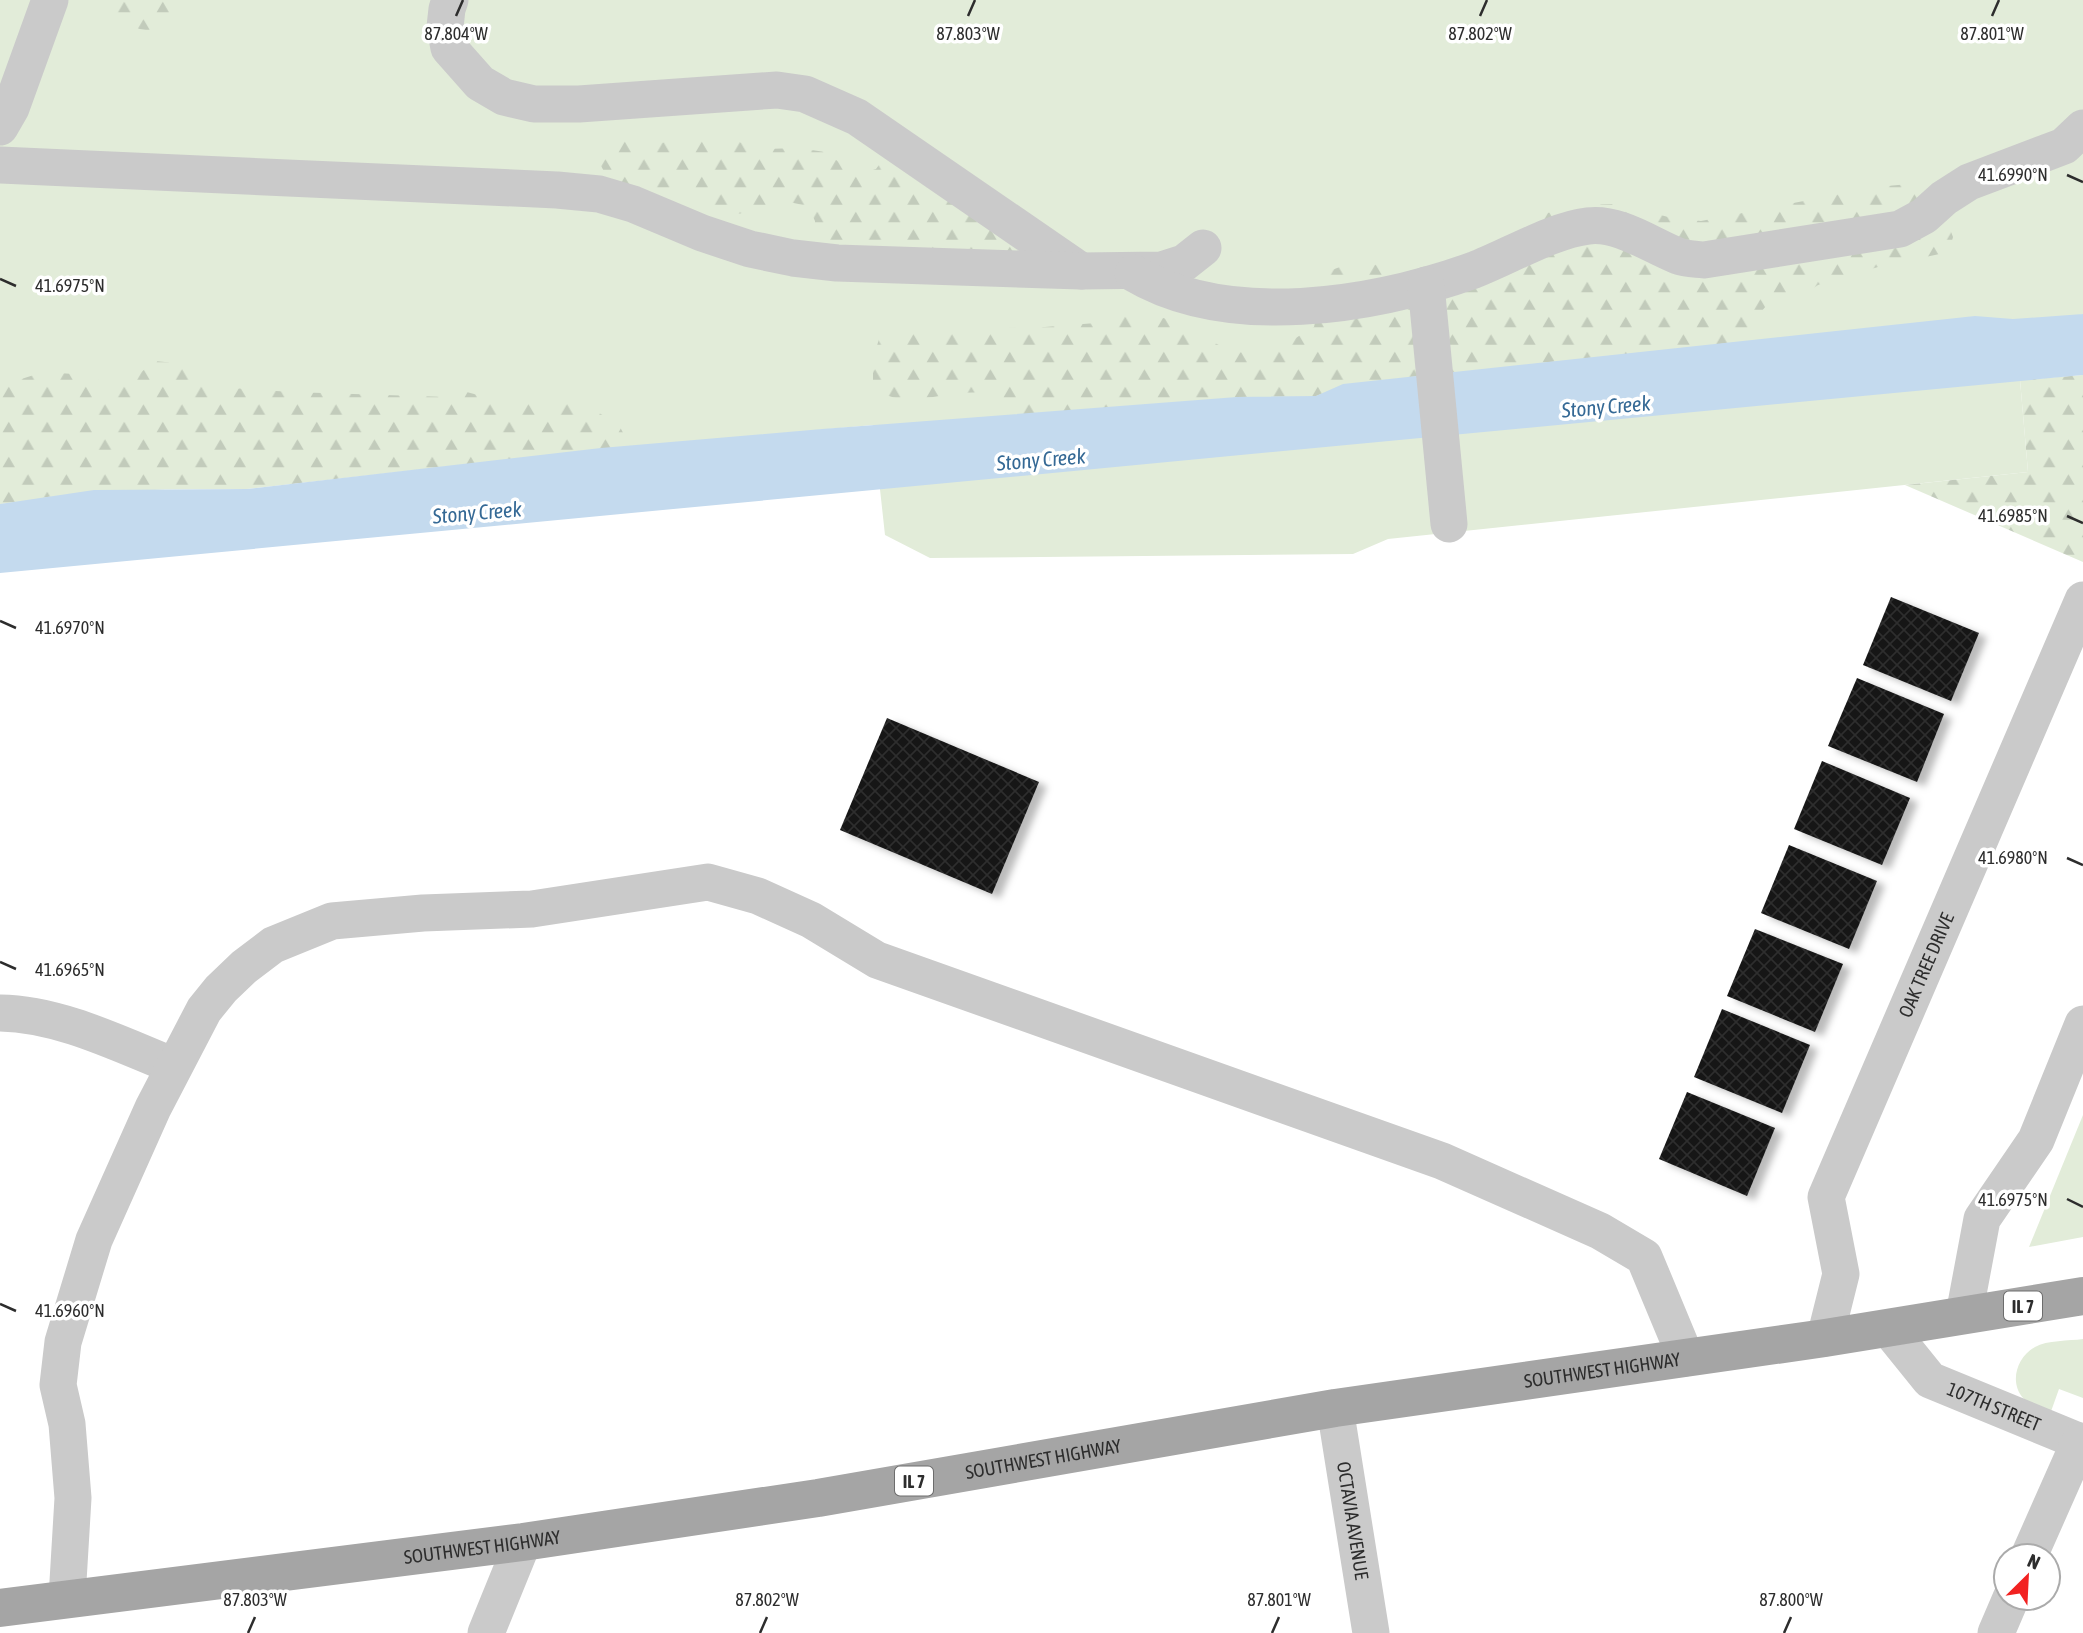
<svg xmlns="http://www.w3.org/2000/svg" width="2083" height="1633" viewBox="0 0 2083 1633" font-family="'Asap Condensed',sans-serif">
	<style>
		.grass { fill: #e2ecd9 }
		.forest { fill: url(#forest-firs) }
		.water { fill: #c4daee }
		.building { fill: url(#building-cross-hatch); filter: url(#shadow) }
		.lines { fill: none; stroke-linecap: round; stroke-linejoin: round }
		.minor { stroke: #cacaca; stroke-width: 37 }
		.major { stroke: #a5a5a5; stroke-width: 38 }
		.ticks { fill: none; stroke: #2d2d2d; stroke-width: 2.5 }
		.labels { text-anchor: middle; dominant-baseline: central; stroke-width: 7; stroke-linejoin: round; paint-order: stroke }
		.shield { fill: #fff; stroke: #6c6c6c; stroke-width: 2 }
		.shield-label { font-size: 18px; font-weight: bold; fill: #2d2d2d }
		.street-label { font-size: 19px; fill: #2d2d2d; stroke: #fff }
		.water-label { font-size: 21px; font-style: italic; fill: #356995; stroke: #fff }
		.ticks-label { font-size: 18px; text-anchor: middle; fill: #2d2d2d; stroke: #fff; stroke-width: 7; stroke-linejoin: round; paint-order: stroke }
	</style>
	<defs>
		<pattern id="forest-firs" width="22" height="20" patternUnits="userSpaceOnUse" patternTransform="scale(1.75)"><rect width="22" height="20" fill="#e2ecd9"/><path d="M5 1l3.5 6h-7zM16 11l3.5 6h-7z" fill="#c2cbbb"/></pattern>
		<pattern id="building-cross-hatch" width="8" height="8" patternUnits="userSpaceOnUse" patternTransform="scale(1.75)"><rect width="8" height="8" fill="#141414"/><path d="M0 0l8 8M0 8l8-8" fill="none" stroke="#2e2e2e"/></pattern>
		<filter id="shadow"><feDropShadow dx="8" dy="4.5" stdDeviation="3.5" flood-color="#0004"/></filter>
	</defs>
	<rect width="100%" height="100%" fill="#fff"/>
	<!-- grass -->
	<g class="grass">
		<path d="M0,0H2083V314L2075,316L2020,380L2028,472L1388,539L1353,554L930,558L885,535L873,425L0,504Z"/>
		<path d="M2083,1115V1237L2029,1247Z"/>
		<path d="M2083,1339V1398L2059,1389L2049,1417C2041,1411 2029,1406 2023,1398C2009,1382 2017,1357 2035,1347C2047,1340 2069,1341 2083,1339Z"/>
	</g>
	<!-- forest -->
	<g class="forest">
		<path d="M93,0H177L178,2L176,15L162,31C133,32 114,20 93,0Z"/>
		<path d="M720,137L766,149L798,148L825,152L857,175L876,169L887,154L1037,251H826L815,239V221L808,206L789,202L738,214L716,208L669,188L620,190L607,177L599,162L604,147L623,140L647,146L675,140Z"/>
		<path d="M1909,184L1925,190L1933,198L1948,224L1953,237L1949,252L1878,267L1818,285L1791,303L1766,306L1756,318L1748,341L1343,384L1316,396L1237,397L1010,416C1006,410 1001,403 996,399C973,381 920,408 889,396C883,393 877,385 873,381V359L879,339L916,330L1045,327L1096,323L1121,315L1143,313L1171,320L1234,353L1279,348L1314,327L1323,288L1332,270L1350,263L1381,265L1404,271L1439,269L1485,251L1547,213L1581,205L1618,204L1672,218L1701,221L1876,187Z"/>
		<path d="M154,361L176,363L232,388L291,392L447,397L463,391L500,401H526L568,397L589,406L620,427L630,446L247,489L94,490L0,504V386L43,372L89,375L111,386L138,375Z"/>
		<path d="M2083,375V562L1905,485L2028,472L2020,380Z"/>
	</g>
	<!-- water -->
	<path class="water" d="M2083,314V375L0,573V504L94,490L247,489L601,448L822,429L1237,397L1316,396L1343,384L1975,316L2013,319Z"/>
	<!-- building -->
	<g class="building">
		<path d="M1891,597L1979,633L1951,701L1863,665Z"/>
		<path d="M1857,678L1944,714L1917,782L1828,746Z"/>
		<path d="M887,718L1039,782L992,894L840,830Z"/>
		<path d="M1822,761L1910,798L1882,865L1794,829Z"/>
		<path d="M1789,845L1877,881L1849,949L1761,913Z"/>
		<path d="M1755,929L1843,964L1815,1032L1727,996Z"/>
		<path d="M1722,1009L1810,1045L1782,1113L1694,1077Z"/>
		<path d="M1687,1092L1775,1128L1747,1196L1659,1159Z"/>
	</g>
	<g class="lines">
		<!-- minor -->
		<g class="minor">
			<path d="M450,0L447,9L445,27L449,48L480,83L504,97L534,104H579L777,90L805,94L857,117L1081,271"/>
			<path d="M0,127L11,108L50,0"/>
			<path d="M0,165L557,190L599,194L633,204L702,233L750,249L793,258L837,263L1081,271L1162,270L1184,263L1203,248"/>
			<path d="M1133,273C1229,330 1373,306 1474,270C1508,257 1553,230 1588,226C1619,222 1650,245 1678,256C1686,259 1696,259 1704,260L1900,229L1924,216L1944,198L1969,182L2064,146L2083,128"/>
			<path d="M1426,285L1449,524"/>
			<path d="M0,1013C60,1014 119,1044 174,1066"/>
			<path d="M1964,1315L1982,1219L2036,1140L2083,1024"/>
			<path id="s1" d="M1888,1328L1930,1380L2083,1443"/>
			<path id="s2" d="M1825,1338L1841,1274L1826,1197L2083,600"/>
			<path id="s3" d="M1335,1408L1371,1633"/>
			<path d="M2029,1556L2080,1441"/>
			<path d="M67,1598L73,1498L67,1424L58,1385L63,1342L94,1240L153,1108L204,1010L221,989L244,967L273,945L332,921L423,913L532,909L708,882L758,896L811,920L877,960L1442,1161L1600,1231L1644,1257L1686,1358"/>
			<path d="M486,1633L523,1542"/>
			<path d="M1996,1633L2011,1598"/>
		</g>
		<!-- major -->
		<path class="major" id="s4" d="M0,1608L523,1542L818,1498L1335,1408L1825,1338L2083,1296"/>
	</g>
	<!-- ticks -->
	<path class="ticks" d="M456,16L463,0M968,16L975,0M1480,16L1487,0M1992,16L1999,0M2067,175L2083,182M0,279L16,286M2067,516L2083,523M0,621L16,628M2067,858L2083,865M0,962L16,969M2067,1199L2083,1207M0,1304L16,1311M248,1633L255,1617M760,1633L767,1617M1272,1633L1279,1617M1784,1633L1791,1617"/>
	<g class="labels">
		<!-- shield labels -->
		<g class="shield">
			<rect x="2004" y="1291.5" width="38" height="29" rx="5"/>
			<rect x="895" y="1466.5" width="38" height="29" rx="5"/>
		</g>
		<g class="shield-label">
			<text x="2023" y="1306">IL 7</text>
			<text x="914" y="1481">IL 7</text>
		</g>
		<!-- street labels -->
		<g class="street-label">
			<text stroke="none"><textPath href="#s2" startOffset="397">OAK TREE DRIVE</textPath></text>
			<text stroke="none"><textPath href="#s4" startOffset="1620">SOUTHWEST HIGHWAY</textPath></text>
			<text stroke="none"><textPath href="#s1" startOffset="136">107TH STREET</textPath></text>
			<text stroke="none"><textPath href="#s4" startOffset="1054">SOUTHWEST HIGHWAY</textPath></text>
			<text stroke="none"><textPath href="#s3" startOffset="114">OCTAVIA AVENUE</textPath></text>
			<text stroke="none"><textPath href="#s4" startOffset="486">SOUTHWEST HIGHWAY</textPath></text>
		</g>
		<!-- water labels -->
		<g class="water-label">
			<text transform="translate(1606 406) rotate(-5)">Stony Creek</text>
			<text transform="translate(1041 459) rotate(-5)">Stony Creek</text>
			<text transform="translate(477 512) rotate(-5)">Stony Creek</text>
		</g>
	</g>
	<g class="ticks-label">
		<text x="968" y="40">87.803°W</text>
		<text x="1480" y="40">87.802°W</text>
		<text x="1992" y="40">87.801°W</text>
		<text x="456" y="40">87.804°W</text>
		<text x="2013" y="181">41.6990°N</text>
		<text x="70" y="292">41.6975°N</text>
		<text x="2013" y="522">41.6985°N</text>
		<text x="70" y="634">41.6970°N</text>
		<text x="2013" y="864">41.6980°N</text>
		<text x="70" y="976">41.6965°N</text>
		<text x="2013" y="1206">41.6975°N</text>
		<text x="70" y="1317">41.6960°N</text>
		<text x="255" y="1606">87.803°W</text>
		<text x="767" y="1606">87.802°W</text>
		<text x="1279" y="1606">87.801°W</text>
		<text x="1791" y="1606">87.800°W</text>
	</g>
	<!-- north arrow -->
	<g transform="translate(2027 1577) rotate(24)"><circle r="33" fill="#ffffff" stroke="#ababab" stroke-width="2"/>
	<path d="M0-5L12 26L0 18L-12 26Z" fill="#f22221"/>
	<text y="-10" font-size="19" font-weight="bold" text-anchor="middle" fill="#2d2d2d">N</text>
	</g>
</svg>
